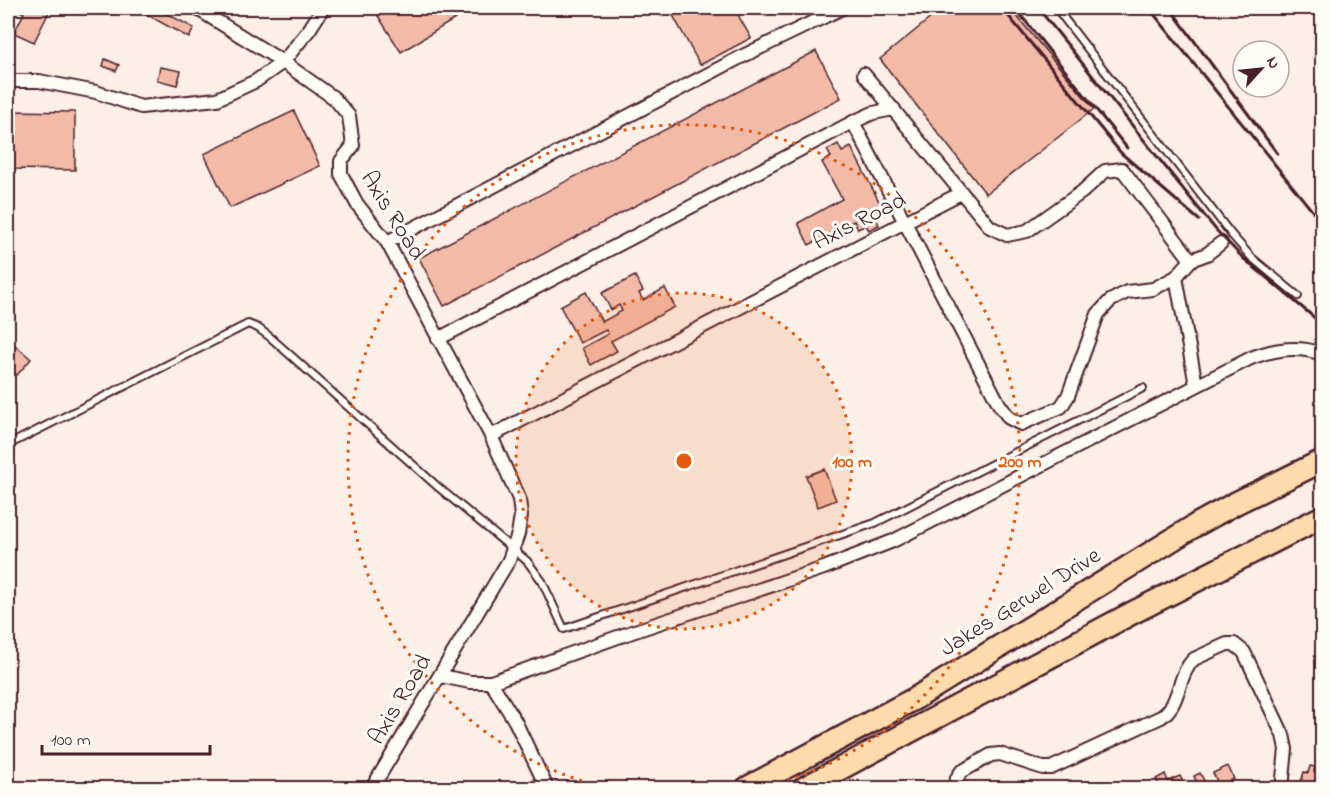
<svg xmlns="http://www.w3.org/2000/svg" width="1330" height="796" viewBox="0 0 1330 796" font-family="'Indie Flower',sans-serif">
	<style>
		.building { fill: #f2baa7; stroke: #4a1f2b; stroke-width: 1.5 }
		.lines { fill: none; stroke-linecap: round; stroke-linejoin: round }
		.service-casing { stroke: #4a1f2b; stroke-width: 10 }
		.minor-casing { stroke: #4a1f2b; stroke-width: 16 }
		.trunk-casing { stroke: #4a1f2b; stroke-width: 26 }
		.service { stroke: #fdfcf7; stroke-width: 6 }
		.minor { stroke: #fdfcf7; stroke-width: 12 }
		.trunk { stroke: #fcdcac; stroke-width: 21 }
		.rail { stroke: #4a1f2b; stroke-width: 3 }
		.ring { fill: none; stroke: #e8590c; stroke-width: 3; stroke-dasharray: 3 6 }
		.labels { text-anchor: middle; dominant-baseline: central; stroke-width: 6; stroke-linejoin: round; paint-order: stroke }
		.street-label { font-size: 24px; fill: #4a1f2b; stroke: #fdfcf7 }
		.centre { fill: #e8590c; stroke: #fdfcf7; stroke-width: 3 }
		.ring-label { font-size: 18px; text-anchor: middle; font-weight: bold; fill: #e8590c; stroke: #fdfcf7; stroke-width: 6; stroke-linejoin: round; paint-order: stroke }
	</style>
	<rect width="100%" height="100%" fill="#fbefe7"/>
	<filter id="ink" filterUnits="userSpaceOnUse"><feTurbulence type="fractalNoise" baseFrequency=".0167" numOctaves="2"/><feDisplacementMap in="SourceGraphic" scale="12" xChannelSelector="R" yChannelSelector="G"/><feConvolveMatrix kernelMatrix="1 2 1 2 8 2 1 2 1" color-interpolation-filters="sRGB"/></filter>
	<g filter="url(#ink)">
		<!-- building -->
		<g class="building">
			<path d="M14,8H51L34,42L14,33L24,13Z"/>
			<path d="M146,8H156L194,28L189,38L144,13Z"/>
			<path d="M373,8H473L401,52Z"/>
			<path d="M669,8H734L751,38L700,65Z"/>
			<path d="M943,8H1010L1094,109L986,194L880,59Z"/>
			<path d="M816,51L841,98L444,306L419,258Z"/>
			<path d="M105,59L119,65L116,71L103,66Z"/>
			<path d="M160,67L181,71L177,85L157,80Z"/>
			<path d="M8,111L75,112V170L8,169Z"/>
			<path d="M294,111L320,166L230,208L204,154Z"/>
			<path d="M838,144L842,152L851,147L885,213L876,218L879,225L869,230L866,225L858,229L854,221L809,245L798,223L842,199L822,162L831,157L827,150Z"/>
			<path d="M635,276L643,291L639,293L643,300L665,288L675,307L611,341L617,351L591,365L582,348L608,334L606,330L580,343L560,306L586,292L602,322L622,311L619,305L611,310L602,293Z"/>
			<path d="M8,339L31,359L17,375L8,367Z"/>
			<path d="M824,469L836,500L818,507L806,476Z"/>
			<path d="M1228,766L1234,779L1219,785L1213,773Z"/>
			<path d="M1310,766L1315,767L1314,772L1320,775L1316,788H1306L1300,785L1304,772L1308,773Z"/>
			<path d="M1200,773L1208,788H1189L1187,785L1196,781L1194,776Z"/>
			<path d="M1165,774L1168,781L1180,776L1186,788H1160L1156,779Z"/>
		</g>
		<g class="lines">
			<defs>
				<g id="service">
					<path d="M1056,8L1231,234L1251,257L1298,296"/>
					<path d="M8,445L248,324L258,328L270,337L438,487L527,561L542,581L564,629L875,523L1143,388"/>
				</g>
				<g id="minor">
					<path d="M196,8L283,62L334,98L349,116L353,146L341,161V174L357,204L387,242L491,436L519,499L521,516L518,534L509,560L372,788"/>
					<path d="M864,74L990,227L1007,235L1027,231L1082,192L1105,171L1122,169L1191,260"/>
					<path d="M8,81H39L96,92L141,107L217,99L256,81L283,62L309,30L323,8"/>
					<path d="M853,122L999,404L1009,418L1021,424L1061,407L1068,396L1098,314L1110,301L1127,292L1153,289L1176,277L1191,260L1207,254L1221,243"/>
					<path d="M387,242L741,57L842,8"/>
					<path d="M1176,277L1196,385"/>
					<path d="M438,339L853,122L873,113L894,109"/>
					<path d="M491,436L961,193"/>
					<path d="M441,676L470,682H491L632,632L824,568L893,541L1251,358C1275,349 1298,345 1322,354"/>
					<path d="M491,682L515,721L547,788"/>
					<path d="M955,788L957,778L961,772L991,755L1000,754L1043,768H1051L1161,717C1181,704 1177,675 1194,659L1227,644H1234L1244,652L1283,735L1286,749L1282,788"/>
				</g>
				<g id="trunk">
					<path d="M747,788L916,698L1196,525L1236,503L1322,461"/>
					<path d="M804,788L1134,612L1322,517"/>
				</g>
			</defs>
			<!-- service casing -->
			<use href="#service" class="service-casing"/>
			<!-- minor casing -->
			<use href="#minor" class="minor-casing"/>
			<!-- trunk casing -->
			<use href="#trunk" class="trunk-casing"/>
			<!-- service -->
			<use href="#service" class="service"/>
			<!-- minor -->
			<use href="#minor" class="minor"/>
			<!-- trunk -->
			<use href="#trunk" class="trunk"/>
			<!-- rail -->
			<g class="rail">
				<path d="M1002,8L1121,153L1199,220"/>
				<path d="M1015,8L1127,148"/>
				<path d="M1038,8L1216,230L1243,258L1322,324"/>
				<path d="M1149,8L1322,223"/>
				<path d="M1170,8L1277,153"/>
			</g>
		</g>
	</g>
	<!-- distance rings -->
	<circle cx="684" cy="461" r="168" fill="#e8590c" fill-opacity=".12"/>
	<g class="ring">
		<circle cx="684" cy="461" r="168"/>
		<path d="M608 788A336 336 0 1 1 760 788"/>
	</g>
	<g class="labels">
		<!-- street labels -->
		<g class="street-label">
			<text transform="translate(392 216) rotate(58)">Axis Road</text>
			<text transform="translate(860 222) rotate(-27)">Axis Road</text>
			<text transform="translate(1021 603) rotate(-32)">Jakes Gerwel Drive</text>
			<text transform="translate(401 700) rotate(-59)">Axis Road</text>
		</g>
	</g>
	<circle cx="684" cy="461" r="9" class="centre"/>
	<g class="ring-label">
		<text x="852" y="467">100 m</text>
		<text x="1020" y="467">200 m</text>
	</g>
	<!-- margin -->
	<rect width="1330" height="796" fill="none" stroke="#fdfcf7" stroke-width="30"/>
	<rect x="15" y="15" width="1300" height="766" fill="none" stroke="#4a1f2b" stroke-width="2" filter="url(#ink)"/>
	<!-- north arrow -->
	<g transform="translate(1261 69) rotate(63)"><circle r="28" fill="#fdfcf7" stroke="#b5a4a5" stroke-width="1.5"/>
	<path d="M0-4.5L10 22L0 15L-10 22Z" fill="#4a1f2b"/>
	<text y="-9" font-size="16" font-weight="bold" text-anchor="middle" fill="#4a1f2b">N</text>
	</g>
	<!-- scale -->
	<path d="M42 745v9h168v-9" fill="none" stroke="#4a1f2b" stroke-width="3"/>
	<text x="51" y="745" font-size="18" fill="#4a1f2b" stroke="#fdfcf7" stroke-width="4.5" paint-order="stroke">100 m</text>
</svg>
